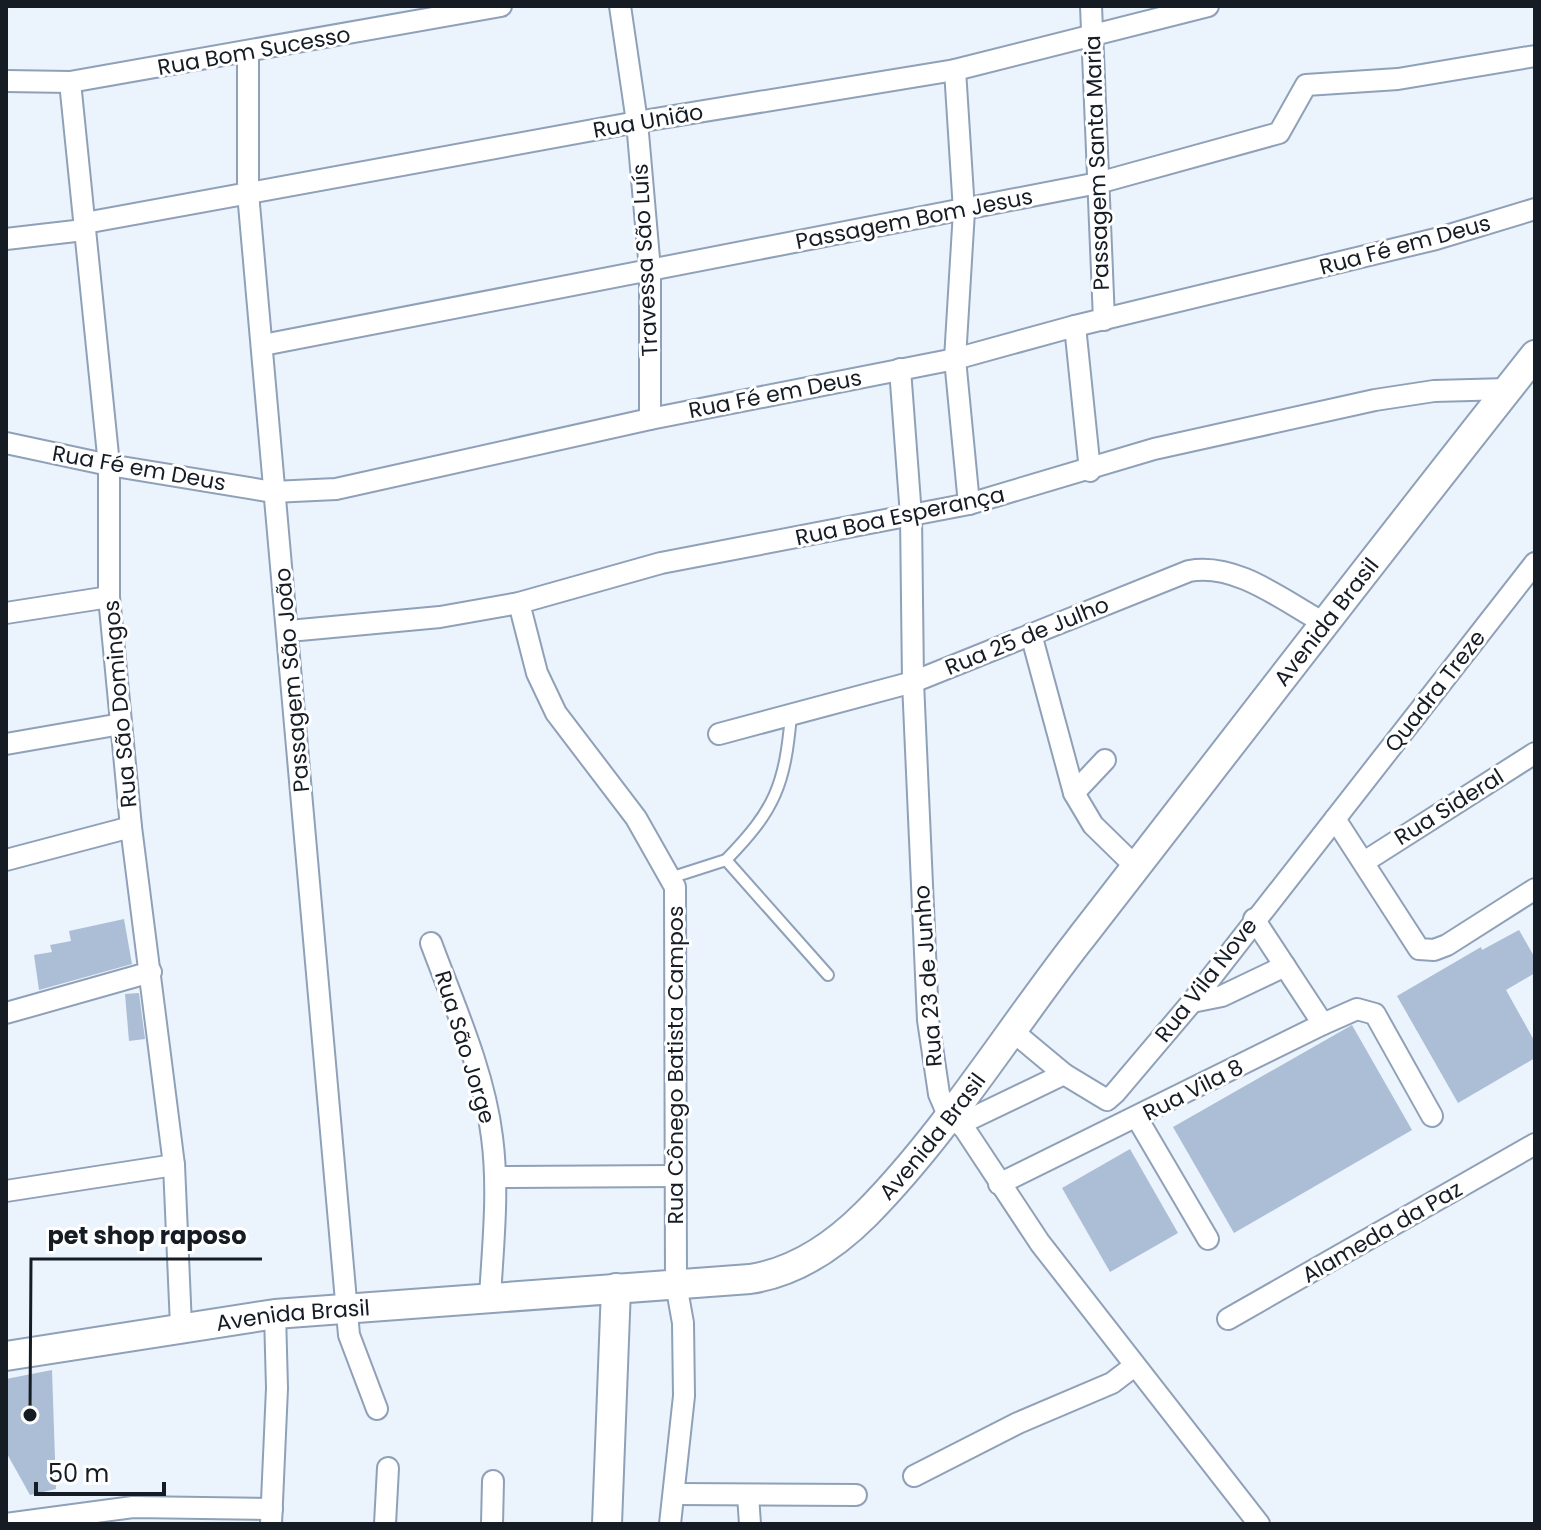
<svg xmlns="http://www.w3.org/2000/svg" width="1541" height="1530" viewBox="0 0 1541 1530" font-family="Poppins,sans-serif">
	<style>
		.building { fill: #acbed6 }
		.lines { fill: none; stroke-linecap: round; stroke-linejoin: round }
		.lane-casing { stroke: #8fa1b8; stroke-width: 14 }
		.street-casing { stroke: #8fa1b8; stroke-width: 24 }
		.secondary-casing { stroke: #8fa1b8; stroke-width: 32 }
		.lane { stroke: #fff; stroke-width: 10 }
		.street { stroke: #fff; stroke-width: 20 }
		.secondary { stroke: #fff; stroke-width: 28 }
		.labels { text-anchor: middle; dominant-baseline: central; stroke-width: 6; stroke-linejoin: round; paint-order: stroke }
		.street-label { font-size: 22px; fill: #151c24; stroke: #fff }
		.leader { fill: none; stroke: #151c24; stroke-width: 3 }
		.callout-dot { fill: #151c24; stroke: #fff; stroke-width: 3 }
		.callout-label { font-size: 24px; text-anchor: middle; font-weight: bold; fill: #151c24; stroke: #fff; stroke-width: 6; stroke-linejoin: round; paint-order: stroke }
	</style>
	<rect width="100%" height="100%" fill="#ebf3fd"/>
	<!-- building -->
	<g class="building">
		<path d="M124,919L132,964L39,990L34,955L52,952L50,945L71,941L69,931Z"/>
		<path d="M1519,930L1535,958V973L1506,990L1535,1042V1058L1458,1103L1397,996L1481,947L1482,950Z"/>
		<path d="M139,993L145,1039L129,1041L125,994Z"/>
		<path d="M1352,1025L1412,1130L1234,1233L1173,1127Z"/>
		<path d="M1130,1149L1178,1233L1110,1272L1062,1188Z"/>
		<path d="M52,1370L56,1489L30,1495L6,1452V1379Z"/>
	</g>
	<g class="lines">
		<defs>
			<g id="lane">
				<path d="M726,860C775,810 785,785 791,715"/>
				<path d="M670,878L726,860L828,975"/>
			</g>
			<g id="street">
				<path d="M620,6L637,122L650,270V419"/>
				<path d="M1091,6L1104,320"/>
				<path d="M248,53V193L349,1335L377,1409"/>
				<path d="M955,70L964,211L955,359L969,504"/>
				<path d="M6,81L70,82L501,6"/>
				<path d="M70,82L109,465V597L131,827L174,1165L181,1326"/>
				<path d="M85,223L637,122L955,70L1208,6"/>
				<path d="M6,239L84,230"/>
				<path d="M1075,326L1090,471"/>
				<path d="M263,345L1098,183L1279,133L1306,85L1398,79L1535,56"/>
				<path d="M900,369L911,516L913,682L928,1020L939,1094L948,1115L964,1128L1040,1243L1259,1524"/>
				<path d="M6,443L109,465L273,492L336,489L650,419L955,359L1075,326L1436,239L1535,209"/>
				<path d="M519,603L537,673L556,713L636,818L675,887L676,1284L683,1323L684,1396L670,1524"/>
				<path d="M6,613L109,597"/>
				<path d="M289,631L440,617L519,603L661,563L969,504L1154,449L1375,400L1434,391L1508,389"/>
				<path d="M1031,634L1074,793L1093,825L1136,867"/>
				<path d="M719,734L913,682L1189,571C1237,562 1285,602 1326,624"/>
				<path d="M6,744L121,724"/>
				<path d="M1074,793L1105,760"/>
				<path d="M1335,819L1419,949L1434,950L1447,945L1535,889"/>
				<path d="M6,860L131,827"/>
				<path d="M1364,862L1535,753"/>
				<path d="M431,943C454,1005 484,1071 492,1137C499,1190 493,1244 490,1297"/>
				<path d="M1192,1002L1222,996L1285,966"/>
				<path d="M6,1013L151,972"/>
				<path d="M1323,1024L1357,1009L1375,1014L1432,1116"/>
				<path d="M1010,1029L1064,1074"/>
				<path d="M1137,1118L1208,1239"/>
				<path d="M960,1124L1064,1074L1107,1100L1115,1093L1192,1002L1535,563"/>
				<path d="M496,1177L675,1176"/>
				<path d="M999,1184L1323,1024L1254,919"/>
				<path d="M6,1191L174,1165"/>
				<path d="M1228,1319L1535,1144"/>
				<path d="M914,1476L1018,1423L1112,1383L1133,1367"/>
				<path d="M676,1494L856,1495"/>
				<path d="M748,1495L750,1524"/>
				<path d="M6,1524L133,1507L272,1509"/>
				<path d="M271,1524L277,1388L275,1314"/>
				<path d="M385,1524L388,1468"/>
				<path d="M492,1524L493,1481"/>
			</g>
			<g id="secondary">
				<path id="s1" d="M6,1356L275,1314L750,1279C796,1272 833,1247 866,1214C946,1133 1007,1033 1077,943C1230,746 1381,549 1535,355"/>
				<path d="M607,1524L616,1288"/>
			</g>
		</defs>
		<!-- lane casing -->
		<use href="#lane" class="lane-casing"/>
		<!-- street casing -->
		<use href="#street" class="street-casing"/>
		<!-- secondary casing -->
		<use href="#secondary" class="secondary-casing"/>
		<!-- lane -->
		<use href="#lane" class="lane"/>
		<!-- street -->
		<use href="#street" class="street"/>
		<!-- secondary -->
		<use href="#secondary" class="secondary"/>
	</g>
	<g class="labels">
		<!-- street labels -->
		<g class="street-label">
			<text transform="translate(254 51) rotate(-10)">Rua Bom Sucesso</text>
			<text transform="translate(648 121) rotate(-10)">Rua União</text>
			<text transform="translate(1097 163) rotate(-92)">Passagem Santa Maria</text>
			<text transform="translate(914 219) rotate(-11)">Passagem Bom Jesus</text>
			<text transform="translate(1405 245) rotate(-15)">Rua Fé em Deus</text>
			<text transform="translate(645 260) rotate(-93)">Travessa São Luís</text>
			<text transform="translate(775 394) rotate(-11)">Rua Fé em Deus</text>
			<text transform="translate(139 468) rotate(10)">Rua Fé em Deus</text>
			<text transform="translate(900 516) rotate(-12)">Rua Boa Esperança</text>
			<text stroke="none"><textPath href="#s1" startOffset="1634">Avenida Brasil</textPath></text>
			<text transform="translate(1027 636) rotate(-22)">Rua 25 de Julho</text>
			<text transform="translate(292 680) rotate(-95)">Passagem São João</text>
			<text transform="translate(1435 691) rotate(-52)">Quadra Treze</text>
			<text transform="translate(120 704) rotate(-95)">Rua São Domingos</text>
			<text transform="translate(1449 807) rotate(-32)">Rua Sideral</text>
			<text transform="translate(928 976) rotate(-94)">Rua 23 de Junho</text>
			<text transform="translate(1206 980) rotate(-52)">Rua Vila Nove</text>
			<text transform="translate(465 1047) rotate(73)">Rua São Jorge</text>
			<text transform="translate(675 1065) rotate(-90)">Rua Cônego Batista Campos</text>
			<text transform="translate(1193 1090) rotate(-27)">Rua Vila 8</text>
			<text stroke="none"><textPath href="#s1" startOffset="986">Avenida Brasil</textPath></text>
			<text transform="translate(1382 1232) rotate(-30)">Alameda da Paz</text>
			<text stroke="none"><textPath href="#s1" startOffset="290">Avenida Brasil</textPath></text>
		</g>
	</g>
	<!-- callouts -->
	<path class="leader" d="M30 1415L31 1259H262"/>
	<circle class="callout-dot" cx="30" cy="1415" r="8"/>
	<g class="callout-label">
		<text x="147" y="1244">pet shop raposo</text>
	</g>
	<!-- border -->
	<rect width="1541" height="1530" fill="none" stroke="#151c24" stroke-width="16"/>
	<!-- scale -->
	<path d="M36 1482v12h128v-12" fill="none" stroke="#151c24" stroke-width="4"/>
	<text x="48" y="1482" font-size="24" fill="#151c24" stroke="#ffffff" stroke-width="6" paint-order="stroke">50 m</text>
</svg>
